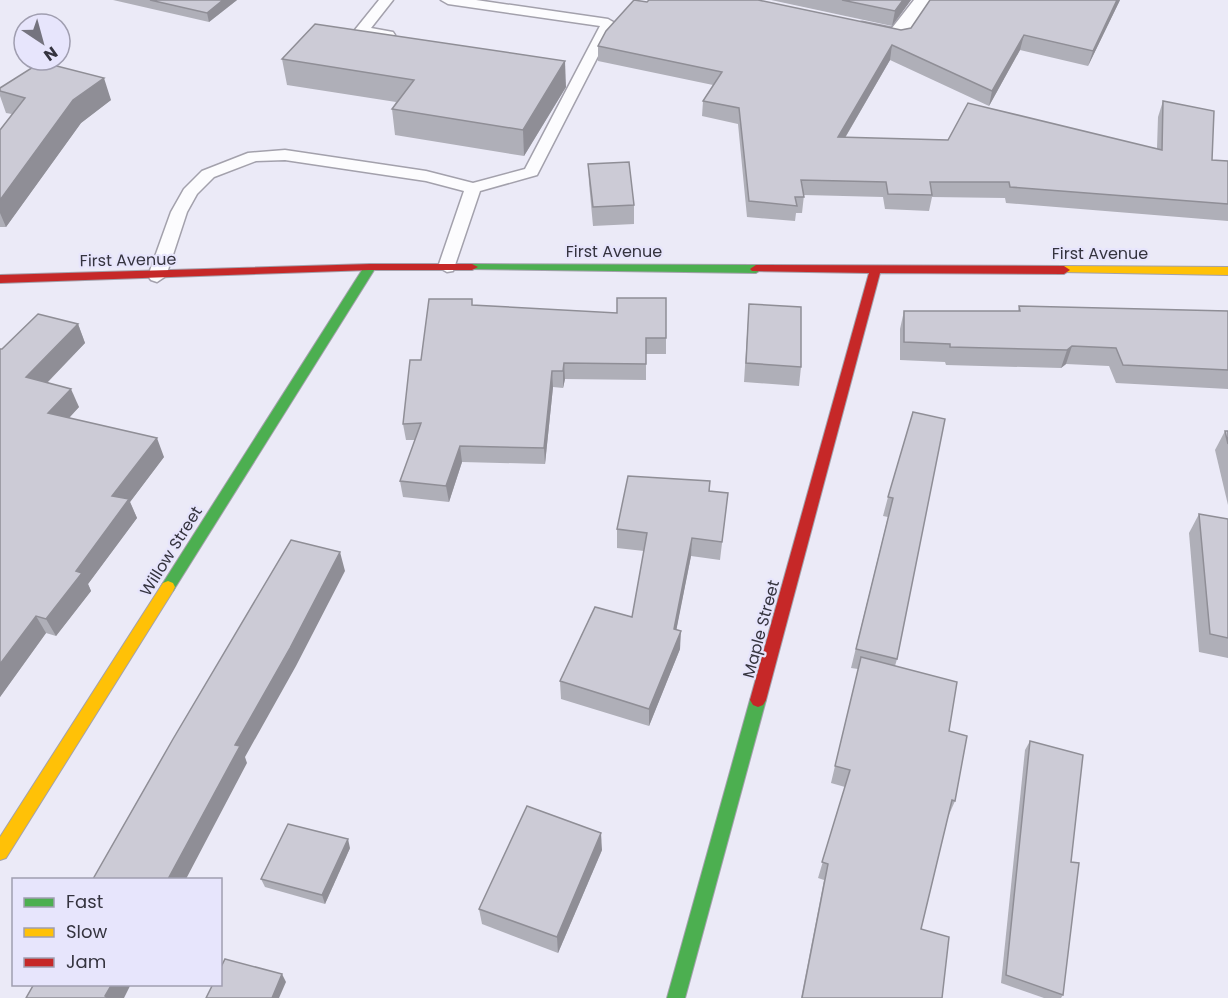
<svg xmlns="http://www.w3.org/2000/svg" width="1228" height="998" viewBox="0 0 1228 998" font-family="Poppins,sans-serif">
	<style>
		.lines { fill: none; stroke-linecap: round; stroke-linejoin: round }
		.lane-casing { stroke: #a3a1ac; stroke-width: 3 }
		.street-casing { stroke: #a3a1ac; stroke-width: 3 }
		.fast-casing { stroke: #a3a1ac; stroke-width: 2 }
		.slow-casing { stroke: #a3a1ac; stroke-width: 2 }
		.jam-casing { stroke: #a3a1ac; stroke-width: 2 }
		.lane { fill: #fcfcfe; fill-rule: evenodd }
		.street { fill: #fcfcfe; fill-rule: evenodd }
		.fast { fill: #4caf50; fill-rule: evenodd }
		.slow { fill: #ffc107; fill-rule: evenodd }
		.jam { fill: #c62828; fill-rule: evenodd }
		.wall { fill: #afafb8 }
		.shaded-wall { fill: #8f8e96 }
		.building { fill: #cccbd6; stroke: #8f8e96; stroke-width: 1.5 }
		.labels { text-anchor: middle; dominant-baseline: central; stroke-width: 4.5; stroke-linejoin: round; paint-order: stroke }
		.street-label { font-size: 16px; fill: #35343f; stroke: #e7e5fc }
	</style>
	<rect width="100%" height="100%" fill="#ebeaf7"/>
	<g class="lines">
		<defs>
			<g id="lane">
				<path d="M379,0H393L371,28L393,32L395,35L388,39L356,34L354,31Z"/>
				<path d="M441,0H476L608,19L615,23L537,175L480,191L453,271L447,272L438,267L464,191L426,181L285,160L256,161L214,177L197,194L187,212L166,276L157,282L151,280L148,276L171,212L184,189L202,171L248,153L285,150L426,171L473,183L525,169L600,26L448,4Z"/>
			</g>
			<path id="street" d="M914,0H936L906,41C890,45 870,38 854,34L851,29L854,24L862,22L892,28Z"/>
			<g id="fast">
				<path d="M370,264L376,267L173,591H163L161,587L163,583L364,267Z"/>
				<path d="M472,264L756,265L762,269L756,273L468,269L466,267Z"/>
				<path d="M758,693L763,695L766,700L685,998H667L750,700L753,695Z"/>
			</g>
			<g id="slow">
				<path d="M1064,266L1228,267V275L1060,272L1058,270Z"/>
				<path d="M168,581L173,583L175,587L173,591L6,858L0,860V837L163,583Z"/>
			</g>
			<g id="jam">
				<path d="M370,264H472L478,267L472,270H370L0,283V275Z"/>
				<path d="M756,265L1064,266L1070,270L1064,274L880,273L766,700L763,705L758,707L753,705L750,700L869,273L752,271L750,269Z"/>
			</g>
		</defs>
		<!-- lane casing -->
		<use href="#lane" class="lane-casing"/>
		<!-- street casing -->
		<use href="#street" class="street-casing"/>
		<!-- fast casing -->
		<use href="#fast" class="fast-casing"/>
		<!-- slow casing -->
		<use href="#slow" class="slow-casing"/>
		<!-- jam casing -->
		<use href="#jam" class="jam-casing"/>
		<!-- lane -->
		<use href="#lane" class="lane"/>
		<!-- street -->
		<use href="#street" class="street"/>
		<!-- fast -->
		<use href="#fast" class="fast"/>
		<!-- slow -->
		<use href="#slow" class="slow"/>
		<!-- jam -->
		<use href="#jam" class="jam"/>
	</g>
	<!-- wall -->
	<g class="wall">
		<path d="M113,0H237L209,22Z"/>
		<path d="M771,0H911L892,26Z"/>
		<path d="M1120,0L1088,66L1020,50L989,106L890,60L845,138L1157,148L1158,117L1163,101L1212,160L1228,161V221L1006,203L1005,198L932,197L929,211L885,209L883,197L804,195L802,213H796L795,221L747,217L738,124L702,116L703,101L713,85L598,61V46L647,2L901,30Z"/>
		<path d="M282,59L566,87L524,156L395,135L392,109L396,102L287,85Z"/>
		<path d="M0,88L111,100L81,123L6,227H0V130L12,114L6,113L0,96Z"/>
		<path d="M588,164L634,205V224L593,226L589,183Z"/>
		<path d="M749,304L801,367L799,386L744,382Z"/>
		<path d="M473,305L666,338V354H646V380L565,379L563,388L553,387L545,464L462,462L449,502L403,497L400,481L415,440H406L403,424L421,360Z"/>
		<path d="M1019,306L1228,311V389L1116,383L1109,366L1066,364L1061,368L946,365L945,362L900,360V329L904,311H1018Z"/>
		<path d="M78,324L85,343L48,382L79,407L69,418L164,457L130,502L137,518L88,584L91,591L56,636L46,633L0,697L2,349Z"/>
		<path d="M913,412L897,659L895,666L949,731L955,801L948,817L921,929L942,998H801L824,880L818,878L845,787L831,783L858,669L851,668L888,517L883,516L888,497Z"/>
		<path d="M1225,431L1228,444V505L1215,450Z"/>
		<path d="M710,481V491L728,493L720,560L691,556L676,630L680,649L649,726L561,699L560,681L632,617L644,551L617,548V529Z"/>
		<path d="M1199,514L1228,519V658L1199,652L1189,533Z"/>
		<path d="M1030,741L1063,995L1061,998H1044L1001,983L1025,750Z"/>
		<path d="M350,848L325,904L265,887L261,879Z"/>
		<path d="M602,850L558,953L482,924L479,909Z"/>
	</g>
	<!-- shaded-wall -->
	<g class="shaded-wall">
		<path d="M223,0H237L209,22L207,13Z"/>
		<path d="M903,0H911L892,26L895,11Z"/>
		<path d="M1117,0H1120L1088,66L1093,51Z"/>
		<path d="M1024,35L1020,50L989,106L992,91Z"/>
		<path d="M892,45L890,60L836,153L838,137Z"/>
		<path d="M565,61L566,87L524,156L523,130Z"/>
		<path d="M104,78L111,100L81,123L6,227L0,213V200L73,100Z"/>
		<path d="M78,324L85,343L35,395L26,377Z"/>
		<path d="M1072,346L1066,364L1061,368L1067,350Z"/>
		<path d="M564,363L565,379L563,388V371Z"/>
		<path d="M552,371L553,387L545,464L544,448Z"/>
		<path d="M71,389L79,407L56,432L48,413Z"/>
		<path d="M157,438L164,457L130,502L137,518L88,584L91,591L56,636L46,619L76,571L112,496Z"/>
		<path d="M460,446L462,462L449,502L446,486Z"/>
		<path d="M692,538L691,556L673,647L674,629Z"/>
		<path d="M340,552L345,571L296,666L245,757L247,763L186,879H168L235,745Z"/>
		<path d="M36,616L46,633L0,697V664Z"/>
		<path d="M681,631L680,649L649,726V709Z"/>
		<path d="M601,833L602,850L558,953L557,937Z"/>
		<path d="M348,839L350,848L325,904L322,895Z"/>
		<path d="M282,974L286,982L279,998H272Z"/>
		<path d="M112,984H131L124,998H107L105,996Z"/>
	</g>
	<!-- building -->
	<g class="building">
		<path d="M150,0H223L207,13Z"/>
		<path d="M634,0L647,2L649,0H758L901,30L911,28L930,0H1117L1093,51L1024,35L992,91L892,45L838,137L948,140L968,103L1162,150L1163,101L1214,111L1212,160L1228,161V204L1010,187L1009,182H930L932,195L888,194L886,182L801,180L804,197H795L797,206L749,201L739,108L703,101L722,72L598,46L606,31Z"/>
		<path d="M842,0H903L895,11Z"/>
		<path d="M315,24L565,61L523,130L392,109L414,80L282,59Z"/>
		<path d="M41,62L104,78L73,100L0,200V130L25,98L0,91V88Z"/>
		<path d="M629,162L634,205L593,207L588,164Z"/>
		<path d="M617,298H666V338H646V364L564,363L563,371H552L544,448L460,446L446,486L400,481L421,423L403,424L410,360H421L429,299H472V305L617,313Z"/>
		<path d="M749,304L801,307V367L746,363Z"/>
		<path d="M1019,306L1228,311V370L1123,365L1116,348L1072,346L1067,350L950,347V344L904,342V311H1020Z"/>
		<path d="M38,314L78,324L26,377L71,389L48,413L157,438L112,496L129,499L76,571L82,573L46,619L36,616L0,664V349H2Z"/>
		<path d="M913,412L945,419L897,659L856,649L893,498L888,497Z"/>
		<path d="M1225,431H1228V444Z"/>
		<path d="M628,476L710,481L709,491L728,493L722,542L692,538L674,629L681,631L649,709L560,681L595,607L632,617L647,533L617,529Z"/>
		<path d="M1199,514L1228,519V638L1210,634Z"/>
		<path d="M291,540L340,552L290,648L235,745L240,746L168,879H93L173,739Z"/>
		<path d="M861,657L957,682L949,731L967,736L955,801L952,800L921,929L949,937L942,998H802L828,864L822,862L850,770L835,766Z"/>
		<path d="M1030,741L1083,755L1071,862L1079,863L1063,995L1006,975Z"/>
		<path d="M527,806L601,833L557,937L479,909Z"/>
		<path d="M288,824L348,839L322,895L261,879Z"/>
		<path d="M225,959L282,974L272,998H206L213,984H220V969Z"/>
		<path d="M34,984H112L105,996L109,998H26Z"/>
	</g>
	<g class="labels">
		<!-- street labels -->
		<g class="street-label">
			<text x="614" y="251">First Avenue</text>
			<text x="1100" y="253">First Avenue</text>
			<text transform="translate(128 260) rotate(-1)">First Avenue</text>
			<text transform="translate(171 551) rotate(-58)">Willow Street</text>
			<text transform="translate(761 629) rotate(-75)">Maple Street</text>
		</g>
	</g>
	<!-- legend -->
	<rect x="12" y="878" width="210" height="108" fill="#e7e5fc" stroke="#a09eb0" stroke-width="1.5"/>
	<rect x="24" y="898" width="30" height="9" fill="#4caf50" stroke="#a09eb0" stroke-width="1.5"/>
	<text x="66" y="908" font-size="18" fill="#35343f">Fast</text>
	<rect x="24" y="928" width="30" height="9" fill="#ffc107" stroke="#a09eb0" stroke-width="1.5"/>
	<text x="66" y="938" font-size="18" fill="#35343f">Slow</text>
	<rect x="24" y="958" width="30" height="9" fill="#c62828" stroke="#a09eb0" stroke-width="1.5"/>
	<text x="66" y="968" font-size="18" fill="#35343f">Jam</text>
	<!-- north arrow -->
	<g transform="translate(42 42) rotate(144)"><circle r="28" fill="#e7e5fc" stroke="#a09eb0" stroke-width="1.5"/>
	<path d="M0-4.5L10 22L0 15L-10 22Z" fill="#75747f"/>
	<text y="-9" font-size="16" font-weight="bold" text-anchor="middle" fill="#35343f">N</text>
	</g>
</svg>
